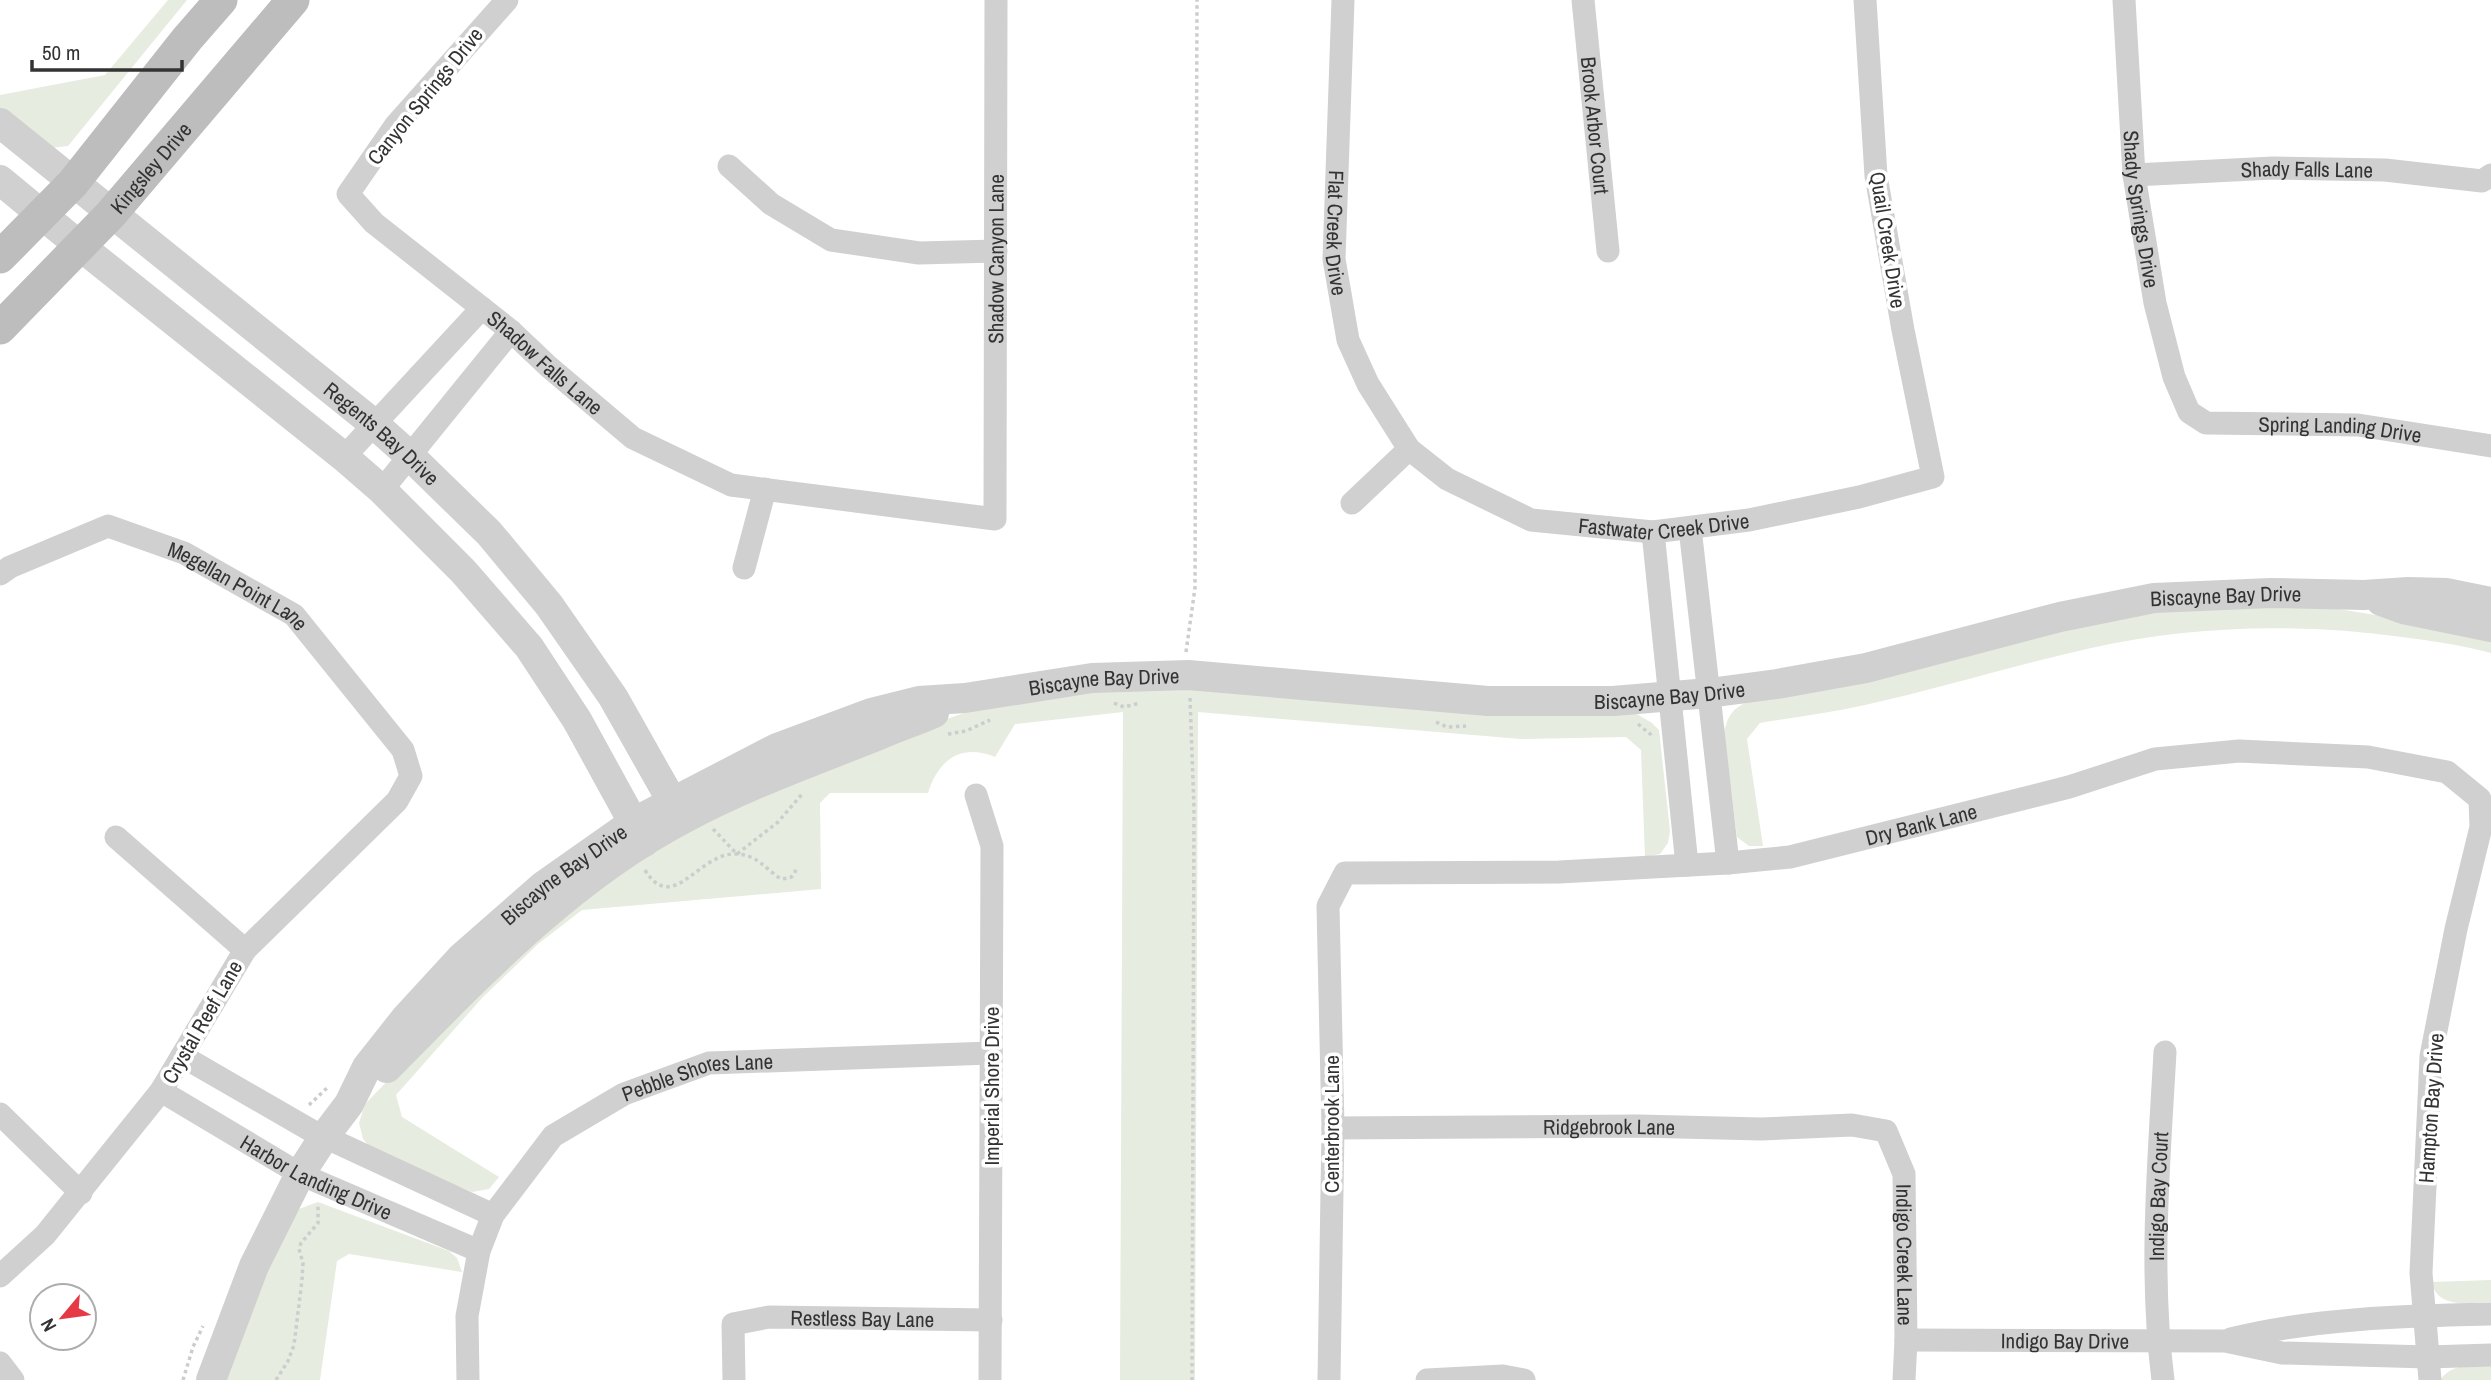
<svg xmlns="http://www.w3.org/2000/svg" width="2491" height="1380" viewBox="0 0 2491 1380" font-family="'Archivo Narrow',sans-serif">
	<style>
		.green { fill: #e6ecdf }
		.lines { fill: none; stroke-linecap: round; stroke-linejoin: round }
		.path { stroke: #cdcdcd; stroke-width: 3.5; stroke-dasharray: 3.5 3.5; stroke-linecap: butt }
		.minor { stroke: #d0d0d0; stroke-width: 23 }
		.tertiary { stroke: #d0d0d0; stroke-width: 30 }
		.secondary { stroke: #bdbdbd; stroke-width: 33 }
		.labels { text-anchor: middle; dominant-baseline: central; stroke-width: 7; stroke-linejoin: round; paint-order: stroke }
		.street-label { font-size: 21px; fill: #333; stroke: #fff }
	</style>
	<rect width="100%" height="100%" fill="#fff"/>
	<!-- green -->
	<g class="green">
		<path d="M168,0H187L68,146L41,149L0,117V95L105,75Z"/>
		<path d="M2256,605L2338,609L2426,623L2491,637V653C2462,645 2432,641 2402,637C2299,623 2194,625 2091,648C2015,665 1941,688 1865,705C1830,713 1795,717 1760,723L1747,739L1763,846H1749L1737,837L1724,732C1728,716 1732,709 1747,702L1908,671L2090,624L2166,611Z"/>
		<path d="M1197,688L1635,713L1652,723L1659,730L1670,831L1668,843L1660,854L1645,857L1641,750L1626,737L1521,739L1198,712L1195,1380H1120L1123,712L1015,724L995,757C961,743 938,760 928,793H830L820,803L821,889L582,910L538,944L482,998L396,1095L402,1117L499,1177L489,1189L472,1192L375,1153L363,1139L359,1123L365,1104L489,976L539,930L671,838L880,742L970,711L1049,695L1123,689Z"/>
		<path d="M318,1202L449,1251L457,1258L462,1272L349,1254L337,1261L320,1380H224L262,1281L291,1219L299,1209Z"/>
		<path d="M2491,1280V1302C2468,1302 2439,1310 2431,1282Z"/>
		<path d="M2491,1366V1380H2440C2453,1362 2471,1367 2491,1366Z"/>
	</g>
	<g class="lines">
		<!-- path -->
		<g class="path">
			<path d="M1186,652L1195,588L1197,0"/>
			<path d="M1190,698L1194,809L1192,1380"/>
			<path d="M1114,703L1124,707L1140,703"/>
			<path d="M1436,722L1447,727L1466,726"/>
			<path d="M1638,724L1650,734L1654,731"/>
			<path d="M948,734L966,731L990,720"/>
			<path d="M713,829L737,854L778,822L803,793"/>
			<path d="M645,870C673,916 699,852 736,854C758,855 764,868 781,879C790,878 795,878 796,867"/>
			<path d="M309,1105L328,1087"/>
			<path d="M183,1380L193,1347L203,1326"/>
			<path d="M276,1380L288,1361L294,1345L302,1280L303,1263L299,1249L301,1243L318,1223V1205"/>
		</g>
		<!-- minor -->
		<g class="minor">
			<path id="s1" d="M507,0L395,126L348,194L374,223L511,331L549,367L633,438L731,485L995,519L996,0"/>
			<path id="s2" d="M1343,0L1334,259L1348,340L1368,384L1409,449L1447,479L1531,520L1653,532L1749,520L1859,497L1933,477L1903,330L1876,176L1865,0"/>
			<path id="s3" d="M1583,0L1608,251"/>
			<path id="s4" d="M2124,0L2134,175L2155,303L2174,377L2189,412L2206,423L2358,425L2491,446"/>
			<path d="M729,166L771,204L831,240L919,253L996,251"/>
			<path id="s5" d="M2134,175L2273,168L2385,170L2482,181L2491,175"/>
			<path d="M344,457L482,308"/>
			<path d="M382,490L511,331"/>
			<path d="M1352,503L1409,449"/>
			<path d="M1690,528L1728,863"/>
			<path d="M1653,532L1687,865"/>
			<path d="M744,568L765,489"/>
			<path id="s6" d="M0,574L10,567L108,526L184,553L294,615L403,750L411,776L397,801L245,950L161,1091L45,1235L0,1276"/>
			<path d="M976,795L992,846L990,1380"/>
			<path d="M116,837L245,950"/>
			<path d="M182,1056L312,1131L493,1215"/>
			<path id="s7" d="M161,1091L300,1174L479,1251"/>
			<path d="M0,1114L81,1193"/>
			<path id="s8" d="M1333,1128L1639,1126L1761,1129L1852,1125L1886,1131L1904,1174L1906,1340L1904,1380"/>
			<path d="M2231,1339C2315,1318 2405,1316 2491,1314"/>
			<path id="s9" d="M1906,1340L2225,1341L2282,1353L2428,1357L2491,1355"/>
			<path d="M0,1363L13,1380"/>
			<path id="s10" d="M468,1380L467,1316L479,1251L493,1215L553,1136L624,1094L709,1063L991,1053"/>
			<path id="s11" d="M734,1380L733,1324L769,1317L991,1320"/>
			<path id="s12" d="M1329,1380L1333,1128L1328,906L1345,873L1559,872L1728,863L1790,857L2069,787L2155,759L2239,751L2368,757L2447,772L2480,799L2481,827L2456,929L2431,1056L2421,1273L2430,1380"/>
			<path d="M1427,1380L1503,1376L1524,1380"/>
			<path id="s13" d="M2163,1380C2149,1271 2159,1161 2165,1052"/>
		</g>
		<!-- tertiary -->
		<g class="tertiary">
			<path id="s14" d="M0,123L374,424L410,456L489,533L549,605L613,697L682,819"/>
			<path d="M0,180L80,246L344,457L382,490L463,571L529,647L577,720L644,842"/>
			<path d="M2381,601L2403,609L2491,627"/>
			<path d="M387,1068C478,976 568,880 683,819C746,785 814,761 879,735C897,727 916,721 934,713"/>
			<path id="s15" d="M211,1380L254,1266L300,1174L324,1137L349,1104L367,1067L405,1019L462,957L543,886L634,822L777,748L871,713L919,701L965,698L1092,678L1188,675L1488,701H1613L1709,693L1777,684L1866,668L2060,617L2154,598L2271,593L2364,595L2408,592L2446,593L2491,602"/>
		</g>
		<!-- secondary -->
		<g class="secondary">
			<path d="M0,257L73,183L187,39L221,0"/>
			<path id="s16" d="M0,328L111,214L293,0"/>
		</g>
	</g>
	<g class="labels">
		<!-- street labels -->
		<g class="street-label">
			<text transform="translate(425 96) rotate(-51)">Canyon Springs Drive</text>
			<text stroke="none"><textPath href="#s3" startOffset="126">Brook Arbor Court</textPath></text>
			<text stroke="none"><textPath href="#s16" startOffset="220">Kingsley Drive</textPath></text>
			<text stroke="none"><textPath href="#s5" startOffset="173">Shady Falls Lane</textPath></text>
			<text stroke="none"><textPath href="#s4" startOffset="210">Shady Springs Drive</textPath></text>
			<text stroke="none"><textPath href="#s2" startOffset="233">Flat Creek Drive</textPath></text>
			<text transform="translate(1888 240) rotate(81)">Quail Creek Drive</text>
			<text stroke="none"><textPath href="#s1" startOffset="1262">Shadow Canyon Lane</textPath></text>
			<text stroke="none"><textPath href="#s1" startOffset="511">Shadow Falls Lane</textPath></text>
			<text stroke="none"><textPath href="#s4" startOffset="574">Spring Landing Drive</textPath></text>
			<text stroke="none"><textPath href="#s14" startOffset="492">Regents Bay Drive</textPath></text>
			<text stroke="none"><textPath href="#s2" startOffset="742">Fastwater Creek Drive</textPath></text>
			<text stroke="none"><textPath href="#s6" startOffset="262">Megellan Point Lane</textPath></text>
			<text stroke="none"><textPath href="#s15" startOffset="2347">Biscayne Bay Drive</textPath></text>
			<text stroke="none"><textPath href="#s15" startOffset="1213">Biscayne Bay Drive</textPath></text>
			<text stroke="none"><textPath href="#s15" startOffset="1780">Biscayne Bay Drive</textPath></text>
			<text stroke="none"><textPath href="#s12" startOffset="1092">Dry Bank Lane</textPath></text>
			<text stroke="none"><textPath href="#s15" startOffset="628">Biscayne Bay Drive</textPath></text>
			<text transform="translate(202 1022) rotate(-60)">Crystal Reef Lane</text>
			<text stroke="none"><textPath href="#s10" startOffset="427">Pebble Shores Lane</textPath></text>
			<text transform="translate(991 1086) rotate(-90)">Imperial Shore Drive</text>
			<text transform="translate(2431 1108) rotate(-86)">Hampton Bay Drive</text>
			<text transform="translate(1331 1124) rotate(-90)">Centerbrook Lane</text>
			<text stroke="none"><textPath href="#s8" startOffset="276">Ridgebrook Lane</textPath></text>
			<text stroke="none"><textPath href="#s7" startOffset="178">Harbor Landing Drive</textPath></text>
			<text stroke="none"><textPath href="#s13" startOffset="184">Indigo Bay Court</textPath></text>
			<text stroke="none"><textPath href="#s8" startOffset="681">Indigo Creek Lane</textPath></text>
			<text stroke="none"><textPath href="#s11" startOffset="186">Restless Bay Lane</textPath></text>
			<text stroke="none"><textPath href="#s9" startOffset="159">Indigo Bay Drive</textPath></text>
		</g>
	</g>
	<!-- north arrow -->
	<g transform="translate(63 1317) rotate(241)"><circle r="33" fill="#ffffff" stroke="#adadad" stroke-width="2"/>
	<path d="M0-5L12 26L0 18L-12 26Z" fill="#e63946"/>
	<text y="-10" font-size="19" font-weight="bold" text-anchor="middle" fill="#333333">N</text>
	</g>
	<!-- scale -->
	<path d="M32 60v10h150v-10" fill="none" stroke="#333333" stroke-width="3.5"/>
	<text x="42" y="60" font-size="21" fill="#333333" stroke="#ffffff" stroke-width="5" paint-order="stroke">50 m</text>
</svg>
